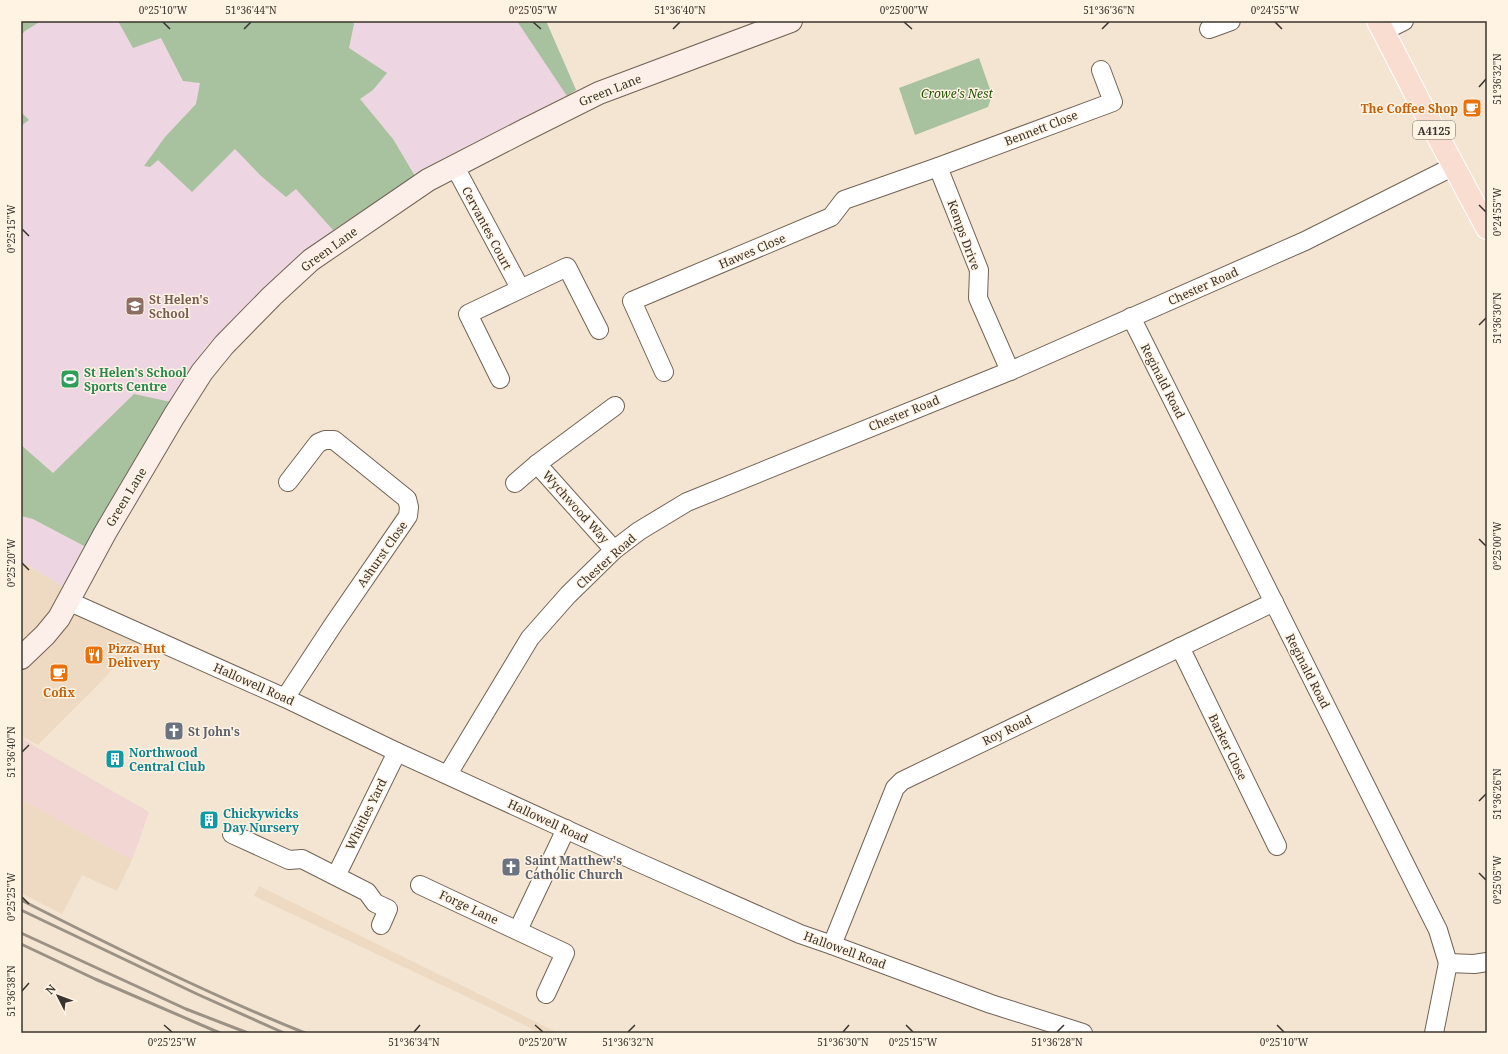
<svg xmlns="http://www.w3.org/2000/svg" width="1508" height="1054" viewBox="0 0 1508 1054" font-family="'Noto Serif',serif">
	<style>
		.built { fill: #eedac2 }
		.industrial { fill: #f1d6d3 }
		.education { fill: #edd6e1 }
		.green { fill: #a8c19f }
		.lines { fill: none; stroke-linecap: round; stroke-linejoin: round }
		.minor-casing { stroke: #716455; stroke-width: 20 }
		.secondary-casing { stroke: #716455; stroke-width: 24 }
		.primary-casing { stroke: #fff; stroke-width: 24 }
		.minor { stroke: #fff; stroke-width: 18 }
		.secondary { stroke: #fceee8; stroke-width: 22 }
		.primary { stroke: #faddd1; stroke-width: 22 }
		.rail { stroke: #9b9184; stroke-width: 3 }
		.ticks { fill: none; stroke: #39342d; stroke-width: 1.5 }
		.labels { text-anchor: middle; dominant-baseline: central; stroke-width: 3; stroke-linejoin: round; paint-order: stroke }
		.shield { fill: #fff3e4; stroke: #746d64; stroke-width: 1 }
		.shield-label { font-size: 11px; font-weight: bold; fill: #39342d }
		.street-label { font-size: 12px; fill: #39342d; stroke: #fff3e4 }
		.park-label { font-size: 12px; font-style: italic; fill: #205201; stroke: #fff3e4 }
		.food-label { font-size: 12px; font-weight: bold; fill: #c56008; stroke: #fff3e4; text-anchor: end }
		.education-label { font-size: 12px; font-weight: bold; fill: #785e54; stroke: #fff3e4; text-anchor: start }
		.leisure-label { font-size: 12px; font-weight: bold; fill: #27864d; stroke: #fff3e4; text-anchor: start }
		.worship-label { font-size: 12px; font-weight: bold; fill: #5b616d; stroke: #fff3e4; text-anchor: start }
		.culture-label { font-size: 12px; font-weight: bold; fill: #0d838f; stroke: #fff3e4; text-anchor: start }
		.neatline { fill: none; stroke: #39342d; stroke-width: 1.5 }
		.ticks-label { font-size: 10px; text-anchor: middle; fill: #39342d }
	</style>
	<rect width="100%" height="100%" fill="#f4e5d3"/>
	<!-- built -->
	<g class="built">
		<path d="M21,561L63,587L68,601L140,640L90,693L38,745L21,736Z"/>
		<path d="M21,799L132,860L117,891L82,875L62,914L21,893Z"/>
		<path d="M259,886L538,1023L558,1033H533L534,1030L482,1004L254,896Z"/>
	</g>
	<!-- industrial -->
	<path class="industrial" d="M21,737L36,747L149,812L132,860L21,799Z"/>
	<!-- education -->
	<path class="education" d="M21,21H546L577,91L408,179L333,230L292,265L205,347L171,402L63,587L21,561Z"/>
	<!-- green -->
	<g class="green">
		<path d="M21,21H41L25,31L21,35Z"/>
		<path d="M118,21H352L354,24L349,48L387,73L373,90L360,99L393,139L415,176L333,230L296,189L286,197L261,176L235,149L192,192L158,160L150,167L144,166L165,137L196,104L200,83L183,81L161,38L133,48Z"/>
		<path d="M517,21H546L576,90L567,96Z"/>
		<path d="M979,58L992,95L988,107L915,135L899,88Z"/>
		<path d="M21,112L29,120L21,126Z"/>
		<path d="M134,394L171,402L86,547L33,519L21,516V445L53,473Z"/>
	</g>
	<g class="lines">
		<defs>
			<g id="minor">
				<path d="M1209,29L1231,21"/>
				<path d="M1384,31L1404,21"/>
				<path d="M455,167L520,288"/>
				<path d="M938,167L979,270L978,298L1010,371"/>
				<path d="M1131,317L1438,930L1448,963L1434,1033"/>
				<path d="M664,372L632,301L831,217L844,200L938,167L1113,102L1101,70"/>
				<path d="M500,379L468,314L567,267L599,330"/>
				<path d="M537,464L614,550"/>
				<path d="M515,483L537,464L615,406"/>
				<path d="M68,601L285,698L397,752L633,860L800,934L832,945L991,1004L1083,1033"/>
				<path d="M1180,647L1277,846"/>
				<path d="M285,698L333,625L408,516L409,507L407,499L334,440H325L318,443L288,482"/>
				<path d="M448,774L530,638L568,595L614,550L639,531L687,502L1010,371L1305,241L1454,166"/>
				<path d="M232,834L289,860L302,859L367,892L375,903L388,909L381,925"/>
				<path d="M336,876L397,752"/>
				<path d="M420,885L565,953L546,994"/>
				<path d="M518,930L566,829"/>
				<path d="M832,945L895,788L902,781L1274,602"/>
				<path d="M1448,963L1474,964L1487,962"/>
			</g>
			<path id="secondary" d="M21,658L45,635L59,618L105,533L174,416L202,372L224,345L272,296L311,260L428,180L525,130L599,93L791,21"/>
			<path id="primary" d="M1378,21L1429,120L1487,228"/>
		</defs>
		<!-- minor casing -->
		<use href="#minor" class="minor-casing"/>
		<!-- secondary casing -->
		<use href="#secondary" class="secondary-casing"/>
		<!-- primary casing -->
		<use href="#primary" class="primary-casing"/>
		<!-- minor -->
		<use href="#minor" class="minor"/>
		<!-- secondary -->
		<use href="#secondary" class="secondary"/>
		<!-- primary -->
		<use href="#primary" class="primary"/>
		<!-- rail -->
		<g class="rail">
			<path d="M21,900C114,947 208,994 305,1033"/>
			<path d="M21,910L197,994L284,1033"/>
			<path d="M21,933L186,1009L248,1033"/>
			<path d="M21,944L95,979L220,1033"/>
		</g>
	</g>
	<!-- ticks -->
	<path class="ticks" d="M163,22L170,29M533,22L541,29M904,22L912,29M1275,22L1282,29M244,29L251,22M673,29L680,22M1102,29L1109,22M1479,87L1486,79M1479,205L1486,212M22,229L29,236M1479,325L1486,318M1479,539L1486,546M22,563L29,570M22,752L29,745M1479,801L1486,794M1479,873L1486,880M22,897L29,904M22,991L29,983M164,1025L172,1032M535,1025L543,1032M906,1025L913,1032M1277,1025L1284,1032M414,1032L420,1025M628,1032L635,1025M843,1032L849,1025M1057,1032L1064,1025"/>
	<!-- icons -->
	<defs>
		<symbol id="cafe-square" viewBox="-11 -11 22 22"><rect x="-9" y="-9" width="18" height="18" rx="4" fill="#e8710a" stroke="#fff3e4"/><path d="M-5.5-4.5H6V0H3Q3 3.5 0 3.5H-2.5Q-5.5 3.5-5.5 0ZM3-3.2v2h1.7v-2ZM-6 4.5H4V6H-6Z" fill="#fff"/></symbol>
		<symbol id="school-square" viewBox="-11 -11 22 22"><rect x="-9" y="-9" width="18" height="18" rx="4" fill="#8d6e63" stroke="#fff3e4"/><path d="M0-5L7-2L0 1L-7-2ZM-4 1L0 2.5L4 1V4Q0 6-4 4Z" fill="#fff"/></symbol>
		<symbol id="stadium-square" viewBox="-11 -11 22 22"><rect x="-9" y="-9" width="18" height="18" rx="4" fill="#2e9e5b" stroke="#fff3e4"/><path d="M0-5a6.5 5 0 1 0 0 10a6.5 5 0 1 0 0-10ZM-3.5-1.8h7v3.6h-7Z" fill="#fff"/></symbol>
		<symbol id="restaurant-square" viewBox="-11 -11 22 22"><rect x="-9" y="-9" width="18" height="18" rx="4" fill="#e8710a" stroke="#fff3e4"/><path d="M-5-6h1v4h1v-4h1v4h1v-4h1v5L-1.5 .5V6h-2V.5L-5-1ZM5-6V6H3V1.5H1.5Q1.5-4 5-6Z" fill="#fff"/></symbol>
		<symbol id="church-square" viewBox="-11 -11 22 22"><rect x="-9" y="-9" width="18" height="18" rx="4" fill="#6b7280" stroke="#fff3e4"/><path d="M-1.2-6h2.4v3.5h3.3v2.4h-3.3V6h-2.4V-.1h-3.3v-2.4h3.3Z" fill="#fff"/></symbol>
		<symbol id="building-square" viewBox="-11 -11 22 22"><rect x="-9" y="-9" width="18" height="18" rx="4" fill="#0f9aa8" stroke="#fff3e4"/><path d="M-4-6H4V6H1V3H-1V6H-4ZM-2.5-4.3h1.7v1.8h-1.7ZM.8-4.3h1.7v1.8H.8ZM-2.5-1h1.7V.8h-1.7ZM.8-1h1.7V.8H.8Z" fill="#fff"/></symbol>
	</defs>
	<g fill-rule="evenodd">
		<use href="#cafe-square" x="1461" y="97" width="22" height="22"/>
		<use href="#school-square" x="124" y="295" width="22" height="22"/>
		<use href="#stadium-square" x="59" y="368" width="22" height="22"/>
		<use href="#restaurant-square" x="83" y="644" width="22" height="22"/>
		<use href="#cafe-square" x="48" y="662" width="22" height="22"/>
		<use href="#church-square" x="163" y="720" width="22" height="22"/>
		<use href="#building-square" x="104" y="748" width="22" height="22"/>
		<use href="#building-square" x="198" y="809" width="22" height="22"/>
		<use href="#church-square" x="500" y="856" width="22" height="22"/>
	</g>
	<g class="labels">
		<!-- shield labels -->
		<rect class="shield" x="1413" y="121" width="42" height="18" rx="3"/>
		<g class="shield-label">
			<text x="1434" y="130">A4125</text>
		</g>
		<!-- street labels -->
		<g class="street-label">
			<text transform="translate(610 90) rotate(-22)">Green Lane</text>
			<text transform="translate(1041 128) rotate(-21)">Bennett Close</text>
			<text transform="translate(487 228) rotate(62)">Cervantes Court</text>
			<text transform="translate(964 235) rotate(70)">Kemps Drive</text>
			<text transform="translate(329 249) rotate(-36)">Green Lane</text>
			<text transform="translate(752 251) rotate(-23)">Hawes Close</text>
			<text transform="translate(1203 286) rotate(-24)">Chester Road</text>
			<text transform="translate(1163 381) rotate(63)">Reginald Road</text>
			<text transform="translate(904 413) rotate(-22)">Chester Road</text>
			<text transform="translate(126 497) rotate(-59)">Green Lane</text>
			<text transform="translate(576 507) rotate(48)">Wychwood Way</text>
			<text transform="translate(382 554) rotate(-55)">Ashurst Close</text>
			<text transform="translate(606 561) rotate(-42)">Chester Road</text>
			<text transform="translate(1308 671) rotate(63)">Reginald Road</text>
			<text transform="translate(254 684) rotate(24)">Hallowell Road</text>
			<text transform="translate(1007 730) rotate(-26)">Roy Road</text>
			<text transform="translate(1228 747) rotate(64)">Barker Close</text>
			<text transform="translate(366 814) rotate(-64)">Whittles Yard</text>
			<text transform="translate(548 821) rotate(25)">Hallowell Road</text>
			<text transform="translate(469 907) rotate(25)">Forge Lane</text>
			<text transform="translate(845 950) rotate(20)">Hallowell Road</text>
		</g>
		<!-- park labels -->
		<g class="park-label">
			<text x="957" y="93">Crowe's Nest</text>
		</g>
		<!-- food labels -->
		<g class="food-label">
			<text x="1458" y="108">The Coffee Shop</text>
			<text x="108" y="648" text-anchor="start">Pizza Hut<tspan x="108" dy="14">Delivery</tspan></text>
			<text x="59" y="692" text-anchor="middle">Cofix</text>
		</g>
		<!-- education labels -->
		<g class="education-label">
			<text x="149" y="299">St Helen's<tspan x="149" dy="14">School</tspan></text>
		</g>
		<!-- leisure labels -->
		<g class="leisure-label">
			<text x="84" y="372">St Helen's School<tspan x="84" dy="14">Sports Centre</tspan></text>
		</g>
		<!-- worship labels -->
		<g class="worship-label">
			<text x="188" y="731">St John's</text>
			<text x="525" y="860">Saint Matthew's<tspan x="525" dy="14">Catholic Church</tspan></text>
		</g>
		<!-- culture labels -->
		<g class="culture-label">
			<text x="129" y="752">Northwood<tspan x="129" dy="14">Central Club</tspan></text>
			<text x="223" y="813">Chickywicks<tspan x="223" dy="14">Day Nursery</tspan></text>
		</g>
	</g>
	<!-- border -->
	<rect width="1508" height="1054" fill="none" stroke="#fff3e4" stroke-width="44"/>
	<!-- north arrow -->
	<g transform="translate(58 996) rotate(312)" stroke="#fff3e4" stroke-width="3" paint-order="stroke">
	<path d="M0-3L7 15L0 10L-7 15Z" fill="#39342d"/>
	<text y="-6" font-size="11" font-weight="bold" text-anchor="middle" fill="#39342d">N</text>
	</g>
	<rect x="22" y="22" width="1464" height="1010" class="neatline"/>
	<g class="ticks-label">
		<text x="163" y="14">0°25'10"W</text>
		<text x="251" y="14">51°36'44"N</text>
		<text x="533" y="14">0°25'05"W</text>
		<text x="680" y="14">51°36'40"N</text>
		<text x="904" y="14">0°25'00"W</text>
		<text x="1109" y="14">51°36'36"N</text>
		<text x="1275" y="14">0°24'55"W</text>
		<text transform="translate(1497 79) rotate(-90)" y="4">51°36'32"N</text>
		<text transform="translate(1497 212) rotate(-90)" y="4">0°24'55"W</text>
		<text transform="translate(11 229) rotate(-90)" y="4">0°25'15"W</text>
		<text transform="translate(1497 318) rotate(-90)" y="4">51°36'30"N</text>
		<text transform="translate(1497 546) rotate(-90)" y="4">0°25'00"W</text>
		<text transform="translate(11 563) rotate(-90)" y="4">0°25'20"W</text>
		<text transform="translate(11 752) rotate(-90)" y="4">51°36'40"N</text>
		<text transform="translate(1497 794) rotate(-90)" y="4">51°36'26"N</text>
		<text transform="translate(1497 880) rotate(-90)" y="4">0°25'05"W</text>
		<text transform="translate(11 897) rotate(-90)" y="4">0°25'25"W</text>
		<text transform="translate(11 991) rotate(-90)" y="4">51°36'38"N</text>
		<text x="172" y="1046">0°25'25"W</text>
		<text x="414" y="1046">51°36'34"N</text>
		<text x="543" y="1046">0°25'20"W</text>
		<text x="628" y="1046">51°36'32"N</text>
		<text x="843" y="1046">51°36'30"N</text>
		<text x="913" y="1046">0°25'15"W</text>
		<text x="1057" y="1046">51°36'28"N</text>
		<text x="1284" y="1046">0°25'10"W</text>
	</g>
</svg>
